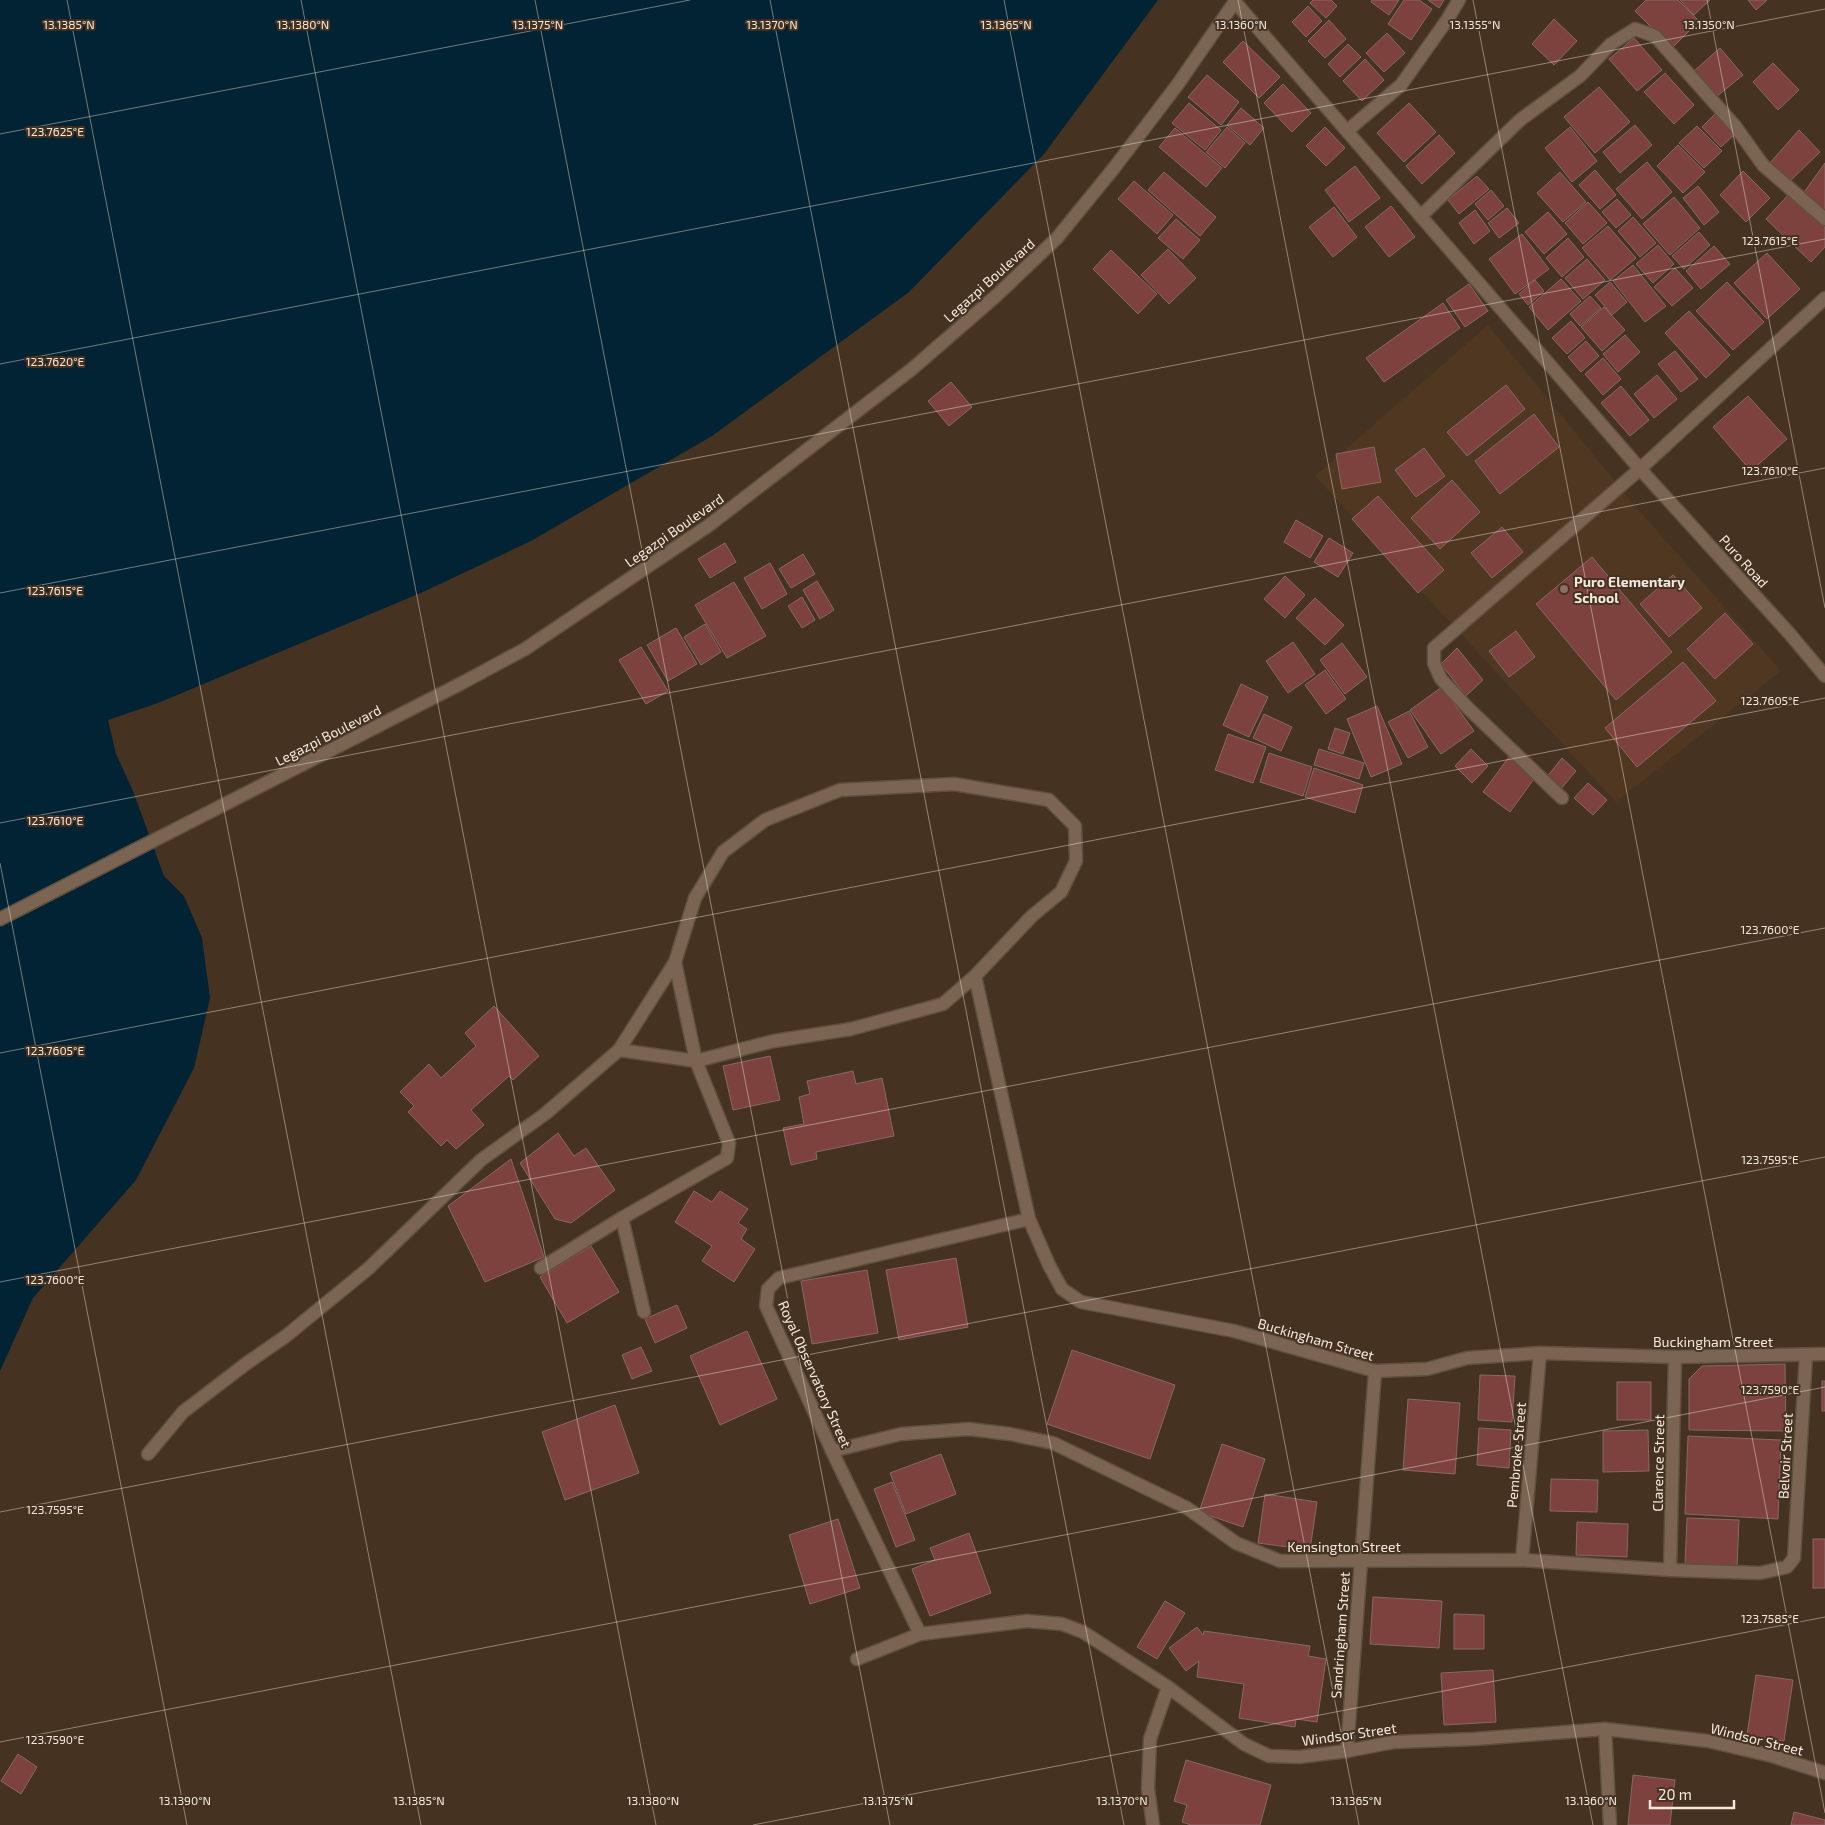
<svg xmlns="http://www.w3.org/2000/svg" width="1825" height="1825" viewBox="0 0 1825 1825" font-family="'Exo 2',sans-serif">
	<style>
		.built { fill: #503721 }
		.water { fill: #022334 }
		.building { fill: #7d423e; stroke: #876866 }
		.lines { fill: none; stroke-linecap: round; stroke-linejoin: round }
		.minor-casing { stroke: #604f3f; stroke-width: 15 }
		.tertiary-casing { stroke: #604f3f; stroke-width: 15 }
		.minor { stroke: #7b6552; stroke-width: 12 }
		.tertiary { stroke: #7b6552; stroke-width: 12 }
		.ticks { fill: none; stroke: #f5e8dd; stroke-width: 1; stroke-opacity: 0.45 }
		.education-dot { fill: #8d6e63; stroke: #453220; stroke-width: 2 }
		.labels { text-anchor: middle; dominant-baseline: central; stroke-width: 4; stroke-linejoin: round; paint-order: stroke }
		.street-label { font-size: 14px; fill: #f5e8dd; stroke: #453220 }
		.poi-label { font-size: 14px; font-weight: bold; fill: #f5e8dd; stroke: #453220; text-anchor: start }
		.ticks-label { font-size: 12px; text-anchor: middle; fill: #f5e8dd; stroke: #453220; stroke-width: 4; stroke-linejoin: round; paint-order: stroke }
	</style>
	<rect width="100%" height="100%" fill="#453220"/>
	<!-- built -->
	<path class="built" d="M1488,325L1636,507L1781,671L1616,802L1315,476Z"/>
	<!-- water -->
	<path class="water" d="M0,0H1158L1044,154L909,292L712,436L531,541L423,592L158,703L108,720L116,754L133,791L164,876L184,896L202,938L210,998L194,1068L136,1180L33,1298L0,1371Z"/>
	<!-- building -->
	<g class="building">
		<path d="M1313,0H1331L1337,6L1326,18L1310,3Z"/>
		<path d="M1372,0H1399L1389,15L1371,2Z"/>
		<path d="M1404,0H1419L1432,9L1411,40L1388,24Z"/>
		<path d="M1428,0H1444L1439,8Z"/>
		<path d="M1646,0H1678L1699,21L1672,48L1635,11Z"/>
		<path d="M1680,0H1710L1694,15Z"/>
		<path d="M1748,0H1767L1756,10Z"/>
		<path d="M1308,6L1322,21L1306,37L1292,22Z"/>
		<path d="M1554,19L1577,41L1554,65L1532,44Z"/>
		<path d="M1329,20L1346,39L1325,58L1308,41Z"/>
		<path d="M1387,33L1405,53L1384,72L1366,53Z"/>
		<path d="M1634,38L1662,70L1637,91L1609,59Z"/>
		<path d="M1243,41L1280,77L1259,98L1223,62Z"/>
		<path d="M1348,44L1361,57L1340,77L1328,64Z"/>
		<path d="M1720,48L1743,75L1716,97L1694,71Z"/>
		<path d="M1365,59L1384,80L1362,101L1343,81Z"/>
		<path d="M1773,63L1799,90L1778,110L1753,82Z"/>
		<path d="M1665,73L1694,105L1674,124L1644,92Z"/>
		<path d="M1207,75L1239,102L1221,125L1188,97Z"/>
		<path d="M1283,84L1311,113L1292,132L1264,103Z"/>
		<path d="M1599,87L1630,122L1595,153L1564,117Z"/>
		<path d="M1189,103L1221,130L1205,150L1172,123Z"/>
		<path d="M1409,103L1436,132L1404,162L1377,133Z"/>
		<path d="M1241,108L1264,128L1250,145L1227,125Z"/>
		<path d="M1716,113L1736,133L1721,147L1702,127Z"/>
		<path d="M1635,125L1652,145L1620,173L1603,152Z"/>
		<path d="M1697,126L1722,151L1704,168L1679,143Z"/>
		<path d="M1227,127L1245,143L1225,168L1206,152Z"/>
		<path d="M1325,127L1345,148L1326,166L1306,146Z"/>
		<path d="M1570,127L1597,161L1572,182L1545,148Z"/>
		<path d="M1175,128L1222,168L1206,187L1159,147Z"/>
		<path d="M1799,130L1820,152L1790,181L1769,164Z"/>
		<path d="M1439,135L1455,153L1422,184L1406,166Z"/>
		<path d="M1678,145L1705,172L1683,193L1657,166Z"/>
		<path d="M1647,162L1672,192L1642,219L1616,189Z"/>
		<path d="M1825,163V213L1802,195Z"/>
		<path d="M1355,166L1380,198L1349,222L1325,190Z"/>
		<path d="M1595,170L1616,195L1600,209L1579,185Z"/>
		<path d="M1743,171L1770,198L1746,222L1720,195Z"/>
		<path d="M1164,172L1216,217L1200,236L1148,190Z"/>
		<path d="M1560,172L1586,202L1563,222L1537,193Z"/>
		<path d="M1477,176L1489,189L1459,214L1448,200Z"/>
		<path d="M1134,181L1173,215L1157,234L1118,199Z"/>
		<path d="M1698,186L1719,212L1704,225L1683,198Z"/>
		<path d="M1491,190L1504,206L1488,220L1475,204Z"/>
		<path d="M1790,193L1825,226V247L1811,262L1766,219Z"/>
		<path d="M1674,197L1700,228L1670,255L1643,224Z"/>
		<path d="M1617,199L1631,215L1616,228L1602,212Z"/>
		<path d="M1588,202L1607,223L1583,244L1565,223Z"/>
		<path d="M1391,206L1415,237L1389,257L1365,227Z"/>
		<path d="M1334,207L1357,237L1333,257L1309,227Z"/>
		<path d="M1507,208L1519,223L1499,238L1488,223Z"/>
		<path d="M1475,210L1490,231L1474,244L1459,223Z"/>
		<path d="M1548,212L1567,234L1544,254L1525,232Z"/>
		<path d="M1633,217L1656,243L1640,257L1618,231Z"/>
		<path d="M1176,219L1200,240L1183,259L1158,238Z"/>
		<path d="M1608,226L1636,258L1610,280L1582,248Z"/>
		<path d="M1699,232L1710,245L1684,269L1672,256Z"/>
		<path d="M1522,234L1549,269L1515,294L1489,259Z"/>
		<path d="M1568,238L1584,257L1562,277L1546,258Z"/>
		<path d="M1658,245L1674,264L1653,283L1636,264Z"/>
		<path d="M1714,246L1730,264L1701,289L1686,271Z"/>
		<path d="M1168,249L1196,278L1169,304L1141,275Z"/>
		<path d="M1111,250L1157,294L1138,314L1093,269Z"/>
		<path d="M1767,253L1800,289L1767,319L1734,283Z"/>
		<path d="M1587,259L1605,280L1583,299L1565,278Z"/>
		<path d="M1633,265L1666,306L1645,322L1613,281Z"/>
		<path d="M1675,268L1693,288L1672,306L1654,287Z"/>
		<path d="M1561,279L1581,301L1548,330L1529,307Z"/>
		<path d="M1535,280L1544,291L1528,305L1519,294Z"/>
		<path d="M1610,282L1627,302L1612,315L1595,295Z"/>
		<path d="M1727,282L1764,322L1733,350L1696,311Z"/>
		<path d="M1469,284L1488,311L1465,327L1446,300Z"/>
		<path d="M1590,296L1601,308L1580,326L1570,314Z"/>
		<path d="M1443,303L1460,328L1384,382L1366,358Z"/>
		<path d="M1604,307L1625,330L1602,351L1581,327Z"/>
		<path d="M1689,311L1730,355L1706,378L1665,333Z"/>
		<path d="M1571,321L1585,338L1567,354L1552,338Z"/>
		<path d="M1625,335L1640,352L1618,372L1603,354Z"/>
		<path d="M1586,341L1599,356L1581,372L1568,357Z"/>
		<path d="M1675,351L1698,379L1681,392L1658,364Z"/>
		<path d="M1603,358L1621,379L1603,395L1585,374Z"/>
		<path d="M1657,375L1677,399L1654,418L1634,394Z"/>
		<path d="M951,382L972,407L949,426L928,401Z"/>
		<path d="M1506,385L1525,409L1467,456L1447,432Z"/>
		<path d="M1621,386L1649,420L1630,436L1601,403Z"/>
		<path d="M1748,396L1787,439L1751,471L1713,427Z"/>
		<path d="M1534,414L1559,447L1500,494L1475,461Z"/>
		<path d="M1374,447L1381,482L1342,489L1336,454Z"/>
		<path d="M1424,448L1445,476L1416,497L1395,470Z"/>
		<path d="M1452,480L1480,512L1440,549L1411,518Z"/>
		<path d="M1378,496L1444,570L1418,593L1352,519Z"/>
		<path d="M1296,520L1323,536L1310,558L1284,542Z"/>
		<path d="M1502,527L1523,552L1492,578L1471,553Z"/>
		<path d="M1329,538L1353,553L1338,577L1314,562Z"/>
		<path d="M725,543L736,562L710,578L698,559Z"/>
		<path d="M803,554L815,574L791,588L779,569Z"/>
		<path d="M1592,557L1672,652L1616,700L1536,604Z"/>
		<path d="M770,563L787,594L762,609L744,578Z"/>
		<path d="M1673,575L1702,608L1669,637L1640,604Z"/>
		<path d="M1285,576L1305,595L1285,618L1264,599Z"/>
		<path d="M817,581L834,610L820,619L803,590Z"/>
		<path d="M734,582L766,636L727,658L695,605Z"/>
		<path d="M802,597L815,620L802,628L788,606Z"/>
		<path d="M1315,598L1344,625L1325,645L1296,618Z"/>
		<path d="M1725,613L1753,644L1715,679L1687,649Z"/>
		<path d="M705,624L721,652L701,665L684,637Z"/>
		<path d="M676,628L697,664L668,681L647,645Z"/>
		<path d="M1516,631L1535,657L1509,677L1489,651Z"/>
		<path d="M1293,642L1315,674L1288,693L1266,661Z"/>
		<path d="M1342,643L1367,677L1345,694L1320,660Z"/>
		<path d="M641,647L668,691L646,704L619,660Z"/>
		<path d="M1457,648L1483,680L1466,696L1441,664Z"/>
		<path d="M1683,662L1716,701L1637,767L1605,728Z"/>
		<path d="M1325,670L1346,699L1326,714L1305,685Z"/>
		<path d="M1241,684L1268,697L1249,737L1223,725Z"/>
		<path d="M1442,687L1474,731L1441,754L1410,710Z"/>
		<path d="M1377,706L1402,764L1371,777L1347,719Z"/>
		<path d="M1409,711L1428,747L1408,758L1388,722Z"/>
		<path d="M1264,714L1292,727L1281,751L1253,738Z"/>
		<path d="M1335,728L1350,733L1343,754L1328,749Z"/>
		<path d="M1228,734L1266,747L1253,783L1215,770Z"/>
		<path d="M1319,749L1364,763L1359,779L1314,765Z"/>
		<path d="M1471,749L1488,766L1472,783L1455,766Z"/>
		<path d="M1269,753L1312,767L1303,796L1260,782Z"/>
		<path d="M1509,757L1536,776L1510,812L1483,792Z"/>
		<path d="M1562,758L1576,771L1560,790L1546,778Z"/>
		<path d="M1314,768L1363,785L1355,813L1305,797Z"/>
		<path d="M1588,783L1607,800L1593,815L1574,798Z"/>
		<path d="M494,1006L539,1056L513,1080L509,1076L471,1110L484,1125L456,1149L447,1140L441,1146L408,1112L414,1106L400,1092L429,1064L441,1078L476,1046L465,1033Z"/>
		<path d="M770,1056L780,1100L733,1110L723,1066Z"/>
		<path d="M853,1071L856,1084L882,1078L894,1136L816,1152L817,1159L791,1165L783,1128L804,1124L799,1097L810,1094L807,1081Z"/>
		<path d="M558,1133L574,1156L586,1148L615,1190L571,1223L555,1219L520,1163Z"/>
		<path d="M511,1159L544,1257L485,1282L448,1206Z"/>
		<path d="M694,1191L712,1202L720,1191L748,1209L738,1223L747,1229L741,1239L755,1249L734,1282L702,1261L712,1246L675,1222Z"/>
		<path d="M591,1246L619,1292L567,1323L540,1277Z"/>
		<path d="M956,1258L968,1327L899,1340L886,1270Z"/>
		<path d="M867,1270L878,1333L812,1344L801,1281Z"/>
		<path d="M677,1305L687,1328L655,1343L645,1319Z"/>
		<path d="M747,1331L777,1399L720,1425L690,1356Z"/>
		<path d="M641,1347L652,1371L632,1379L622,1355Z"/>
		<path d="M1072,1350L1175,1385L1150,1459L1047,1424Z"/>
		<path d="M1785,1364L1786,1431L1689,1430V1379L1702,1366Z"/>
		<path d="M1480,1375L1515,1376L1512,1422L1478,1420Z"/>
		<rect x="1822" y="1381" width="3" height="30"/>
		<rect x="1617" y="1382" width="34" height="38"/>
		<path d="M1408,1399L1460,1403L1455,1474L1403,1470Z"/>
		<path d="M615,1405L639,1473L565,1500L542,1432Z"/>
		<path d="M1479,1428L1511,1430L1509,1468L1477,1465Z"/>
		<path d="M1648,1430L1649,1471L1603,1472V1431Z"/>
		<path d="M1688,1436L1781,1440L1778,1519L1685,1514Z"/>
		<path d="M1222,1444L1265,1459L1243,1527L1199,1512Z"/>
		<path d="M941,1454L956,1494L906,1514L890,1473Z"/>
		<path d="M1551,1479L1598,1480L1597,1512L1550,1511Z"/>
		<path d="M892,1482L915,1540L896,1547L874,1489Z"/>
		<path d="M1265,1494L1317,1502L1310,1550L1258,1543Z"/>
		<path d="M1687,1518L1739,1520L1737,1567L1685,1564Z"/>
		<path d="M838,1519L860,1588L810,1604L789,1535Z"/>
		<path d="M1577,1522L1628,1524L1627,1557L1576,1555Z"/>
		<path d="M969,1533L991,1593L930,1616L912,1569L935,1560L930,1548Z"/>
		<rect x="1813" y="1539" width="12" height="49"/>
		<path d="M1373,1597L1442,1601L1439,1648L1370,1644Z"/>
		<path d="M1165,1601L1185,1613L1157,1659L1137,1647Z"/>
		<path d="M1454,1614L1484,1615V1649H1454Z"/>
		<path d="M1197,1627L1203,1635L1204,1631L1310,1646L1308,1656L1326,1659L1317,1722L1296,1719L1295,1727L1239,1718L1244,1684L1197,1677L1199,1661L1186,1671L1169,1648Z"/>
		<path d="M1493,1670L1496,1722L1444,1725L1441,1673Z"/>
		<path d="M1756,1675L1793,1680L1784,1741L1747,1735Z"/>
		<path d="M18,1754L37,1767L21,1794L1,1781Z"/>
		<path d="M1186,1760L1271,1785L1260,1825H1191L1182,1822L1187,1805L1174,1801Z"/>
		<path d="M1633,1775L1675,1780L1670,1825H1628Z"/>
		<path d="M1794,1812L1825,1820V1825H1791Z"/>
	</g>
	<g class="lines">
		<defs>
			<g id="minor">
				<path d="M1347,131L1401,85L1447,20L1459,0"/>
				<path d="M1421,216L1520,120L1580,76L1611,44L1635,29L1655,36L1735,126L1763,165L1825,219"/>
				<path d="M1562,798L1468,708L1441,679L1434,663V648L1640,469L1825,298"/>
				<path d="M975,976L1029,1219L1049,1265L1062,1289L1081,1302L1234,1331L1375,1371L1427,1369L1467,1358L1540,1353L1675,1357L1825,1354"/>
				<path d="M622,1218L644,1312"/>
				<path d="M541,1268L622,1218L727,1158L729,1143L696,1061L675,962"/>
				<path d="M832,1451L901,1434L969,1429L1010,1434L1053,1443L1187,1508L1236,1543L1280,1561L1522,1560L1670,1570L1760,1573L1787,1567L1794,1558L1806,1355"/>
				<path d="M148,1454L183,1412L247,1363L286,1336L369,1268L481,1160L545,1114L619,1050L675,962L695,898L723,852L765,820L840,790L954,784L1049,800L1075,826L1076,861L1061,892L1032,916L975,976L943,1004L851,1029L774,1041L696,1061L619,1050"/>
				<path d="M1522,1560L1540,1353"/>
				<path d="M1670,1570L1675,1357"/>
				<path d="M920,1634L832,1451L766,1306L768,1289L779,1278L1029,1219"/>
				<path d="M857,1659L920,1634L1027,1621L1062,1624L1083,1632L1168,1687L1244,1744L1269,1756L1299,1757L1347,1751L1394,1742L1475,1739L1605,1729L1708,1741L1772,1756L1825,1773"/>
				<path d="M1605,1729L1610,1825"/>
				<path d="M1347,1751L1375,1371"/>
				<path d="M1153,1825L1148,1789L1150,1739L1168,1687"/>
			</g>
			<g id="tertiary">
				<path d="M1235,2L1640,469L1789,633L1825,676"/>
				<path d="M0,919L462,683L525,649L708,526L912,369L996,296L1057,238L1114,168L1178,84L1236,0"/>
			</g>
		</defs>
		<!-- minor casing -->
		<use href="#minor" class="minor-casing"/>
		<!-- tertiary casing -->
		<use href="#tertiary" class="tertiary-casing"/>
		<!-- minor -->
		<use href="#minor" class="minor"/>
		<!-- tertiary -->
		<use href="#tertiary" class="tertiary"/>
	</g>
	<!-- ticks -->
	<path class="ticks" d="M67,0L421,1825M301,0L656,1825M535,0L890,1825M770,0L1124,1825M1004,0L1359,1825M1238,0L1593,1825M1473,0L1825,1813M1707,0L1825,608M0,134L690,0M0,364L1825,9M0,593L1825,239M0,823L1825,468M0,863L187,1825M0,1053L1825,698M0,1282L1825,928M0,1512L1825,1157M0,1742L1825,1387M753,1825L1825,1617"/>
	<!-- markers -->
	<circle class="education-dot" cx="1564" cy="589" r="5"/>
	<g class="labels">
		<!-- street labels -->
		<g class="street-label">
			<text transform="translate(989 280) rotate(-42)">Legazpi Boulevard</text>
			<text transform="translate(674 530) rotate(-35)">Legazpi Boulevard</text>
			<text transform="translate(1744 561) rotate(48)">Puro Road</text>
			<text transform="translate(328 735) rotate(-27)">Legazpi Boulevard</text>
			<text transform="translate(1316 1339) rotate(16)">Buckingham Street</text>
			<text x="1713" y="1341">Buckingham Street</text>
			<text transform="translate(815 1374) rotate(66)">Royal Observatory Street</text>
			<text transform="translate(1516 1455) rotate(-85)">Pembroke Street</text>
			<text transform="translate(1785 1456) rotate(-87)">Belvoir Street</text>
			<text transform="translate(1658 1463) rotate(-89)">Clarence Street</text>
			<text x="1344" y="1546">Kensington Street</text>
			<text transform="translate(1340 1635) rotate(-86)">Sandringham Street</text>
			<text transform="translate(1349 1734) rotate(-8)">Windsor Street</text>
			<text transform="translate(1757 1739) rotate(14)">Windsor Street</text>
		</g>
		<!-- poi labels -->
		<g class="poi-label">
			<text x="1574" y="581">Puro Elementary<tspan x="1574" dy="16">School</tspan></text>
		</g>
	</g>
	<g class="ticks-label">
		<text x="1475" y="29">13.1355°N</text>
		<text x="1709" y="29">13.1350°N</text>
		<text x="69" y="29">13.1385°N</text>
		<text x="303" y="29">13.1380°N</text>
		<text x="538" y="29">13.1375°N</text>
		<text x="772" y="29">13.1370°N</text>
		<text x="1006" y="29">13.1365°N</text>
		<text x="1241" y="29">13.1360°N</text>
		<text x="55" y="136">123.7625°E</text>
		<text x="1770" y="245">123.7615°E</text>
		<text x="55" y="366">123.7620°E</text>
		<text x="1770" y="475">123.7610°E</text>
		<text x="55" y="595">123.7615°E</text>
		<text x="1770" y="705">123.7605°E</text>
		<text x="55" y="825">123.7610°E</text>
		<text x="1770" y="934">123.7600°E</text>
		<text x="55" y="1055">123.7605°E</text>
		<text x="1770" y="1164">123.7595°E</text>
		<text x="55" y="1284">123.7600°E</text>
		<text x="1770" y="1394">123.7590°E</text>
		<text x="55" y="1514">123.7595°E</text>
		<text x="1770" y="1623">123.7585°E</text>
		<text x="55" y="1744">123.7590°E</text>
		<text x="185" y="1805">13.1390°N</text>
		<text x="419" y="1805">13.1385°N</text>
		<text x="653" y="1805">13.1380°N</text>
		<text x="888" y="1805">13.1375°N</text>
		<text x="1122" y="1805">13.1370°N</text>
		<text x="1356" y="1805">13.1365°N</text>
		<text x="1591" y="1805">13.1360°N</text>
	</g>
	<!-- scale -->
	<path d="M1650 1800v8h84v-8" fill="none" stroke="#f5e8dd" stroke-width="2.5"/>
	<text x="1658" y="1800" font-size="15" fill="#f5e8dd" stroke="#453220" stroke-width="4" paint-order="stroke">20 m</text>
</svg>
